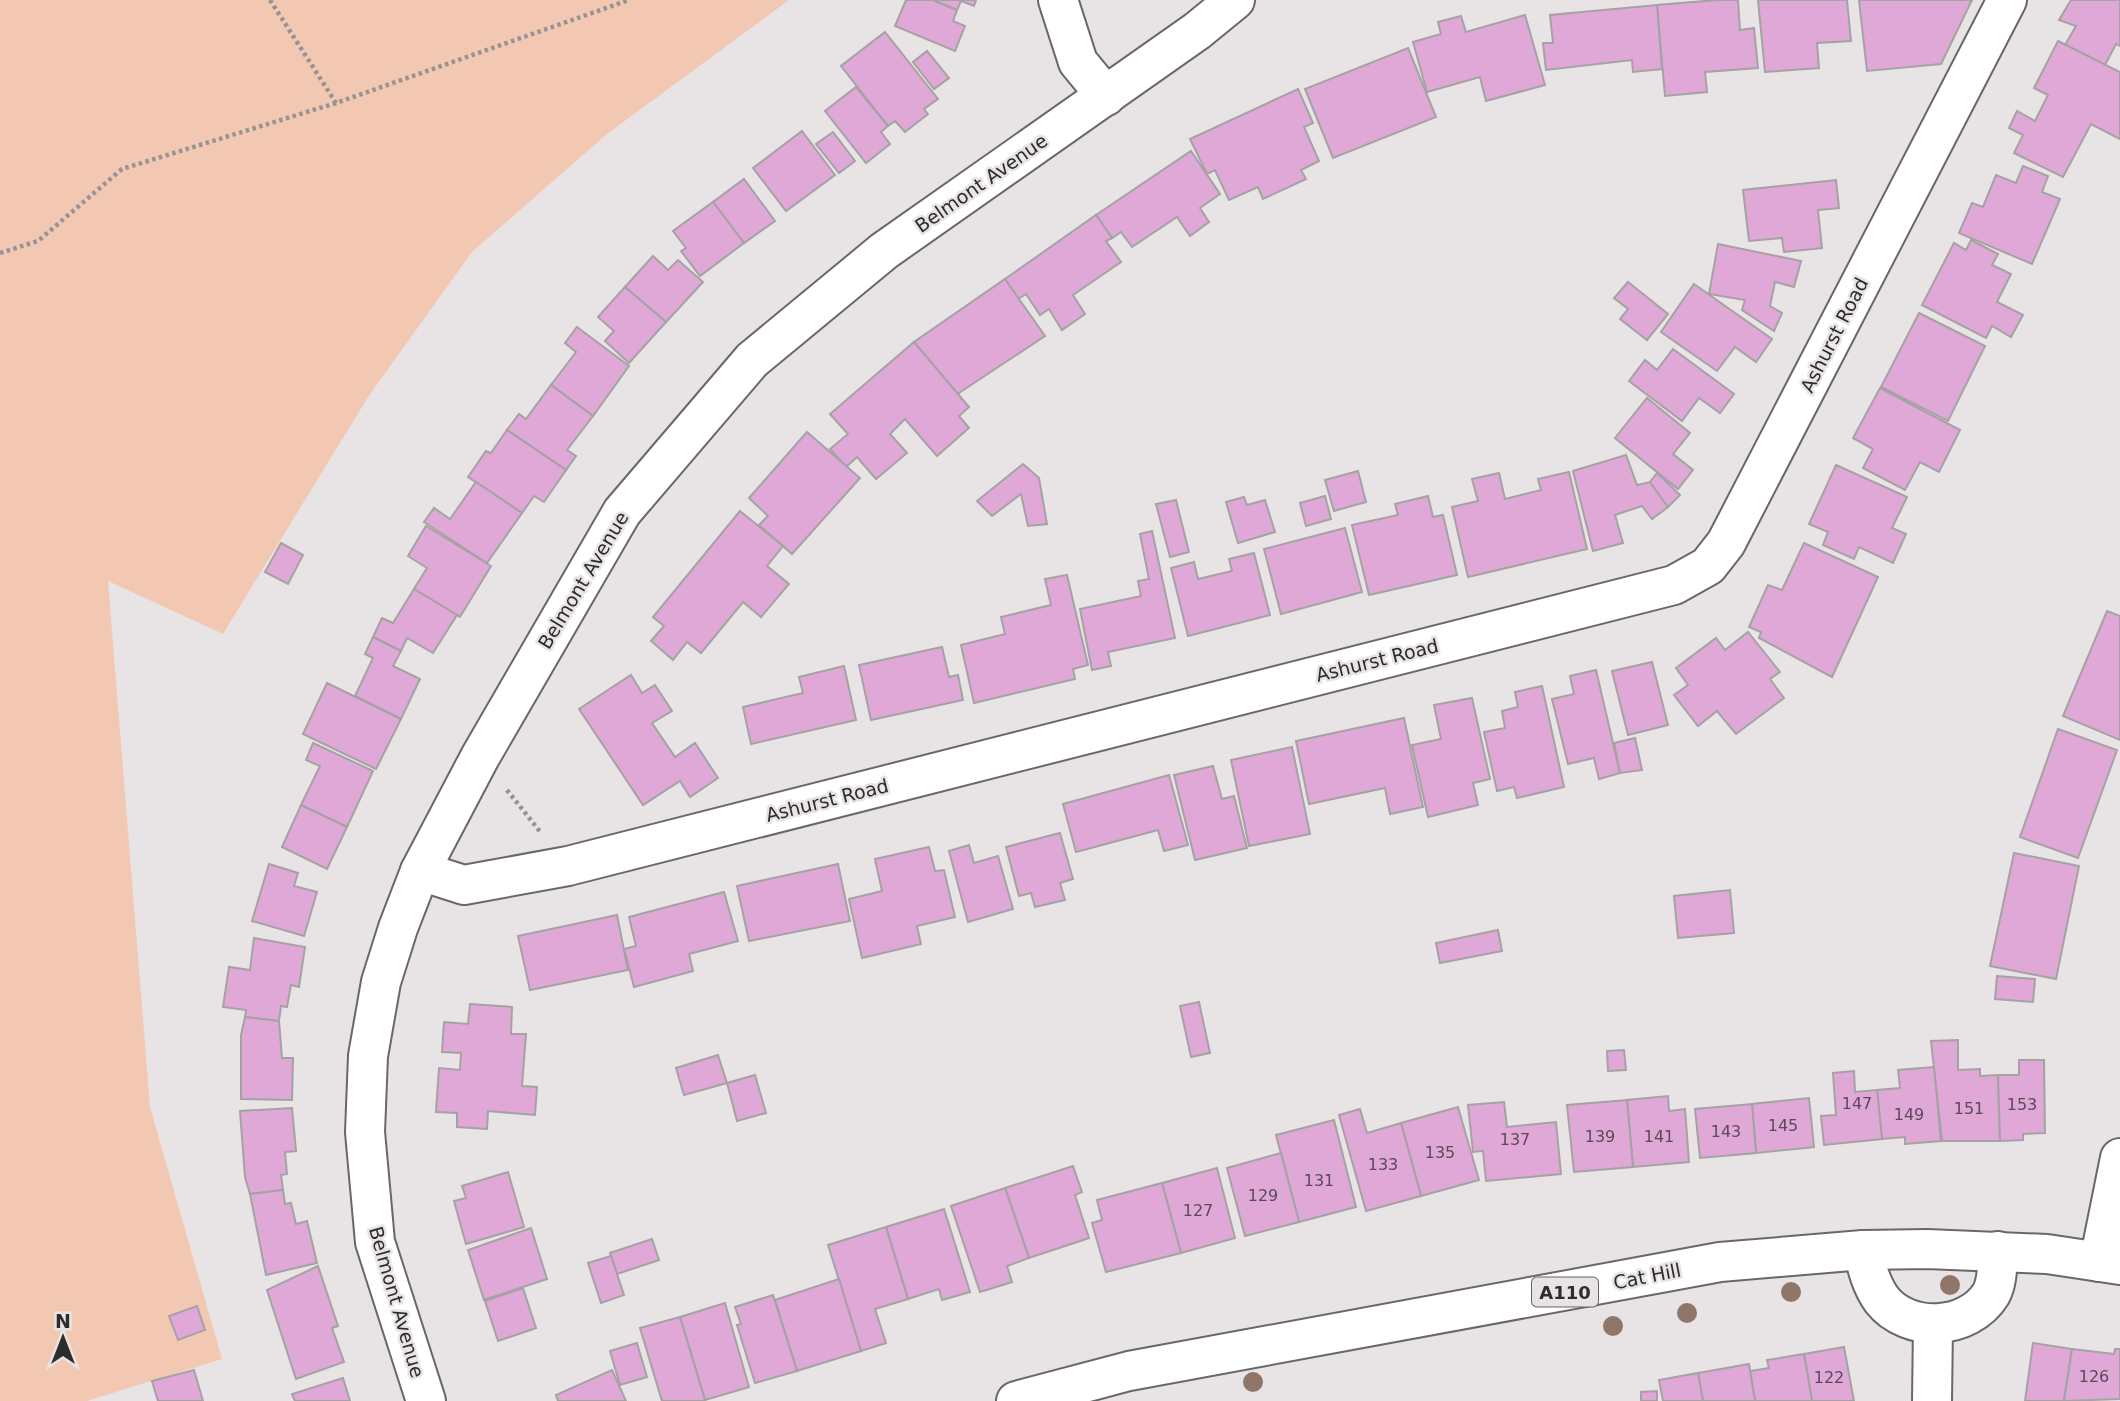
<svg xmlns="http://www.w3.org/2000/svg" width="2120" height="1401" viewBox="0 0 2120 1401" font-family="'DejaVu Sans',sans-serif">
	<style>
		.green { fill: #f3c8b3 }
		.building { fill: #e0a8d7; stroke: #a5a2a4; stroke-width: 2 }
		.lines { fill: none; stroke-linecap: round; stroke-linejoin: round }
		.minor-casing { stroke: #6b6769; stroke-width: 42 }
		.major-casing { stroke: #6b6769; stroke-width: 42 }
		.path { stroke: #979395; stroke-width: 4.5; stroke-dasharray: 3.5 3.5; stroke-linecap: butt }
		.minor { stroke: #fff; stroke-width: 38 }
		.major { stroke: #fff; stroke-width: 38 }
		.tree { fill: #8f7669 }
		.labels { text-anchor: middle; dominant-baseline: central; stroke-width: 5; stroke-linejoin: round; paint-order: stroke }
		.number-label { font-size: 16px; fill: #5a4a57 }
		.shield { fill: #e8e3e5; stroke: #656264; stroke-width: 2 }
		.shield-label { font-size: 18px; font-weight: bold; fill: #2d2b2c }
		.street-label { font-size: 19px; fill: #2d2b2c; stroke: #e8e3e5 }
	</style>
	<rect width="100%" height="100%" fill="#e8e3e5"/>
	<!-- green -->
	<path class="green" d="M0,0H789L607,134L472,252L368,397L223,634L108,581L150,1107L222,1359L87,1401H0Z"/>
	<!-- building -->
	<g class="building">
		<path d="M906,0H933L957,10L953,21L965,26L955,51L895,26Z"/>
		<path d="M933,0H976L974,6L961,1L957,10Z"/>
		<path d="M1717,0H1738L1740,30L1754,28L1758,68L1705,72L1707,92L1665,96L1657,5Z"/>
		<path d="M1758,0H1847L1851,41L1817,43L1819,68L1765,72Z"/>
		<path d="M1859,0H1972L1941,64L1867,71Z"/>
		<path d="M2071,0H2120V46L2116,44L2105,65L2065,45L2076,26L2059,20Z"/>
		<path d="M1657,5L1662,69L1633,72L1632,60L1546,70L1543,43H1553L1550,15Z"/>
		<path d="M1525,15L1545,85L1486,101L1480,77L1427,92L1413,42L1441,34L1438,22L1461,16L1466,32Z"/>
		<path d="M885,32L938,99L924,109L928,114L905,132L895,121L888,126L841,66Z"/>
		<path d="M2058,41L2120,72V139L2091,124L2063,177L2014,153L2023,135L2009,128L2017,111L2035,121L2048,95L2034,88Z"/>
		<path d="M1408,48L1436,117L1333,158L1305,89Z"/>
		<path d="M927,51L949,78L934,89L913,62Z"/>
		<path d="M856,87L888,126L881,132L890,144L866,163L825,111Z"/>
		<path d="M1298,89L1313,123L1304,127L1319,161L1301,170L1306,179L1263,199L1258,187L1229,200L1215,170L1207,174L1190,139Z"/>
		<path d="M802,131L835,175L786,211L753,168Z"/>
		<path d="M833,132L855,161L839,173L816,144Z"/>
		<path d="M1191,151L1220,194L1200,208L1209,222L1190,236L1177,217L1132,247L1121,232L1112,238L1096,215Z"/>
		<path d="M2023,166L2048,176L2042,192L2060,199L2032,264L1959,233L1972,203L1983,207L1996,175L2016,183Z"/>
		<path d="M744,179L775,221L744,243L713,202Z"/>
		<path d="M1836,180L1839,208L1818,210L1822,248L1784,252L1782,238L1749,241L1743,190Z"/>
		<path d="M713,202L744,243L700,276L681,251L686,248L673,231Z"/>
		<path d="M1096,215L1112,238L1106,241L1121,262L1073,295L1085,314L1062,330L1049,309L1040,315L1026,294L1018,299L1005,279Z"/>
		<path d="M1971,240L1998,254L1992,265L2011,274L1997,302L2023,315L2011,337L1992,326L1986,338L1922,305L1954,243L1966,250Z"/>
		<path d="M1718,244L1801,261L1794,287L1775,282L1770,306L1782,313L1774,331L1742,310L1745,300L1709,294Z"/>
		<path d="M653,256L668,270L678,260L703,282L666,322L625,287Z"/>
		<path d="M1005,279L1045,336L956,395L914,342Z"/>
		<path d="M1628,282L1668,314L1647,340L1620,319L1628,309L1614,298Z"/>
		<path d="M1694,284L1772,339L1756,362L1735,347L1717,371L1661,332Z"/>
		<path d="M625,287L666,322L629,363L605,341L614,331L598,317Z"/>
		<path d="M1919,313L1985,346L1948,421L1881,387Z"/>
		<path d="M577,327L629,366L593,416L551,385L576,352L565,343Z"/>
		<path d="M914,342L969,407L959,416L969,428L937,456L905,419L890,434L907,453L876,479L857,457L846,467L830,449L848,434L830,414Z"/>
		<path d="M1673,349L1734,394L1720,413L1699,398L1682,421L1629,381L1645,360L1657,370Z"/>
		<path d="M551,385L593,416L567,450L576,456L566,470L507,430L519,414L526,419Z"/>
		<path d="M1880,388L1960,430L1939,472L1920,462L1905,490L1863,468L1873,449L1853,438Z"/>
		<path d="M1647,398L1690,433L1673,454L1693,470L1678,489L1615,438Z"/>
		<path d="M507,430L566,470L544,502L534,496L522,513L468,477L486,451L491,453Z"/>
		<path d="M807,432L860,478L792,554L759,525L768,516L749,498Z"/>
		<path d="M1626,455L1637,485L1650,482L1668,507L1652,519L1642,506L1615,515L1623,543L1593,551L1573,471Z"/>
		<path d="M1023,464L1039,478L1047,524L1028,526L1021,494L992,516L977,501Z"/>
		<path d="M1836,465L1907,497L1892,528L1906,534L1893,563L1859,547L1854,559L1823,545L1828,532L1809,524Z"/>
		<path d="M1358,471L1366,502L1334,511L1325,480Z"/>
		<path d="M1569,472L1587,549L1468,577L1452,507L1478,501L1472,479L1499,473L1505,499L1541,490L1538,479Z"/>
		<path d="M1657,473L1680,495L1668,507L1650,482Z"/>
		<path d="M476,482L522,513L487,563L424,522L434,508L450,519Z"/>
		<path d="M1325,496L1331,519L1306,526L1300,503Z"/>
		<path d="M1428,496L1433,517L1443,515L1457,575L1369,595L1352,525L1398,515L1395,504Z"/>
		<path d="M1244,497L1247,505L1265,500L1275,532L1238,543L1226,502Z"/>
		<path d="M1176,500L1189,552L1170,557L1156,504Z"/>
		<path d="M740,511L783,546L767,566L789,584L761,617L743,602L701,653L687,642L673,660L651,641L664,626L653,617Z"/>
		<path d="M426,526L491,566L460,617L414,589L427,568L408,556Z"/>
		<path d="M1345,528L1362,592L1281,614L1264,549Z"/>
		<path d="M1152,531L1175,638L1108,652L1111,666L1092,670L1080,609L1141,596L1138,581L1149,579L1140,534Z"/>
		<path d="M281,543L303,555L288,584L265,572Z"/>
		<path d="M1804,543L1878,577L1832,677L1759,638L1761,632L1749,627L1768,585L1782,590Z"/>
		<path d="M1254,553L1270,615L1188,636L1171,568L1194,562L1198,579L1232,571L1229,559Z"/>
		<path d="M1067,575L1088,665L1073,669L1075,679L974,703L961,645L1005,634L1001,617L1051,605L1045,579Z"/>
		<path d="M414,589L457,615L433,653L407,638L401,651L373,637L382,618L393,623Z"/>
		<path d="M2107,611L2120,616V740L2063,716Z"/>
		<path d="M1748,632L1780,672L1770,679L1784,698L1736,734L1717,711L1698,726L1674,695L1688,685L1676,668L1716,638L1725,650Z"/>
		<path d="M373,637L401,651L393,666L420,679L401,719L355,696L373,658L365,654Z"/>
		<path d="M942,647L949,677L958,675L963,700L871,720L859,665Z"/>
		<path d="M1652,662L1668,725L1628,735L1612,671Z"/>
		<path d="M844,666L856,720L751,744L743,707L803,693L799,677Z"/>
		<path d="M1596,670L1620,773L1599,779L1594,758L1568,764L1552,699L1574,694L1570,676Z"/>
		<path d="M631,675L642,693L655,685L672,711L652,723L675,757L695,743L718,778L690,797L680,781L643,805L579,709Z"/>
		<path d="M327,683L401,719L376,769L303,734Z"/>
		<path d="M1542,686L1564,787L1517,798L1514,787L1497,791L1484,732L1505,728L1502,711L1518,707L1515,692Z"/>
		<path d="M1472,698L1490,779L1473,783L1478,805L1428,817L1412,745L1441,739L1434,705Z"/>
		<path d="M1404,718L1423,807L1390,814L1385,788L1309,804L1296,741Z"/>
		<path d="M2058,729L2117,750L2078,858L2020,837Z"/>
		<path d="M1635,738L1642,770L1620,773L1614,743Z"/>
		<path d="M313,743L373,771L347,827L301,805L320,766L306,760Z"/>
		<path d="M1292,747L1310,834L1249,846L1231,760Z"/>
		<path d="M1213,766L1222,799L1234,796L1247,848L1195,860L1174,775Z"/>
		<path d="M1169,775L1188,845L1164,851L1158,830L1076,852L1063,804Z"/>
		<path d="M301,805L347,827L327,869L282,847Z"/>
		<path d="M1060,833L1073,879L1060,883L1065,900L1035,907L1031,893L1019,896L1006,847Z"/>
		<path d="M969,845L974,863L998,856L1013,909L968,922L949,851Z"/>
		<path d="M929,847L935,871L944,870L955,917L917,926L921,944L862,958L849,899L882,891L875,859Z"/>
		<path d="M2014,853L2079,866L2056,979L1990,966Z"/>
		<path d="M269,864L298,873L294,886L317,892L304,936L252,921Z"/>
		<path d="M838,864L850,921L749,941L737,886Z"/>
		<path d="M1730,890L1734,933L1678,938L1674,896Z"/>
		<path d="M724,892L738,941L689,954L693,971L634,987L624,949L636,946L629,917Z"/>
		<path d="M617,915L628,970L530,990L518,936Z"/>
		<path d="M1498,930L1502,951L1440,963L1436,943Z"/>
		<path d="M254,938L305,947L299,987L291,985L287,1007L281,1006L279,1021L245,1017L246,1010L223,1007L229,967L250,970Z"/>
		<path d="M1997,976L2035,979L2033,1002L1995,999Z"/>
		<path d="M1199,1002L1210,1053L1191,1057L1180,1006Z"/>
		<path d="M470,1004L512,1007L511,1034H526L522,1086L537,1087L535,1115L488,1111L487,1129L457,1127V1113L436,1112L439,1068L460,1070L461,1053L442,1052L444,1022L468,1024Z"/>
		<path d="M245,1017L279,1021L282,1058H293L292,1100L241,1099V1035Z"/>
		<path d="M1958,1040V1070L1980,1069V1076L1998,1075L2000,1141H1942L1931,1041Z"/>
		<path d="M1624,1050L1626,1070L1608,1071L1607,1051Z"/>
		<path d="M718,1055L727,1083L684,1095L676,1068Z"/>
		<path d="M2019,1060H2044L2045,1133L2023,1134V1140L2000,1141L1998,1075H2019Z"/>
		<path d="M1934,1067L1941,1141L1905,1144V1137L1882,1139L1877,1090L1900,1088L1898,1070Z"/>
		<path d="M1854,1071L1855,1092L1877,1090L1882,1139L1824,1145L1821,1116L1836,1115L1833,1073Z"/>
		<path d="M755,1075L766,1113L737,1121L727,1083Z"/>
		<path d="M1668,1096L1669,1111L1685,1109L1689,1162L1633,1167L1627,1100Z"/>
		<path d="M1809,1098L1814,1147L1756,1153L1752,1104Z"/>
		<path d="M1627,1100L1633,1167L1574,1172L1567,1105Z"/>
		<path d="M1504,1102L1507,1127L1556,1122L1561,1174L1486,1181L1483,1151L1473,1152L1468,1105Z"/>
		<path d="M1752,1104L1756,1153L1700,1158L1695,1109Z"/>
		<path d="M1458,1107L1479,1180L1421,1196L1401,1123Z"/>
		<path d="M292,1108L296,1151L285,1152L287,1174L281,1175L283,1190L250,1194L245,1177L240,1111Z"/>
		<path d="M1360,1109L1367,1133L1401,1123L1421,1196L1366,1211L1339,1115Z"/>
		<path d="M1334,1120L1356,1207L1299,1222L1276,1135Z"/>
		<path d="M1281,1153L1299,1222L1245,1236L1227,1168Z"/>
		<path d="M1073,1166L1082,1192L1075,1195L1089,1238L1029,1258L1005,1188Z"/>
		<path d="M1217,1168L1235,1238L1181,1253L1162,1183Z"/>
		<path d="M508,1172L524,1227L466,1244L454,1201L466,1198L462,1186Z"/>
		<path d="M1162,1183L1181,1253L1106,1272L1092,1223L1102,1220L1097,1200Z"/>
		<path d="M1005,1188L1029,1258L1007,1266L1012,1282L980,1292L951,1206Z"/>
		<path d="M283,1190L285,1204L291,1203L296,1224L307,1221L317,1263L266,1275L250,1194Z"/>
		<path d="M944,1209L970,1292L942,1300L939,1289L908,1299L886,1227Z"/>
		<path d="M886,1227L908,1299L875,1309L886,1343L861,1351L828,1245Z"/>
		<path d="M531,1228L547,1279L484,1300L468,1250Z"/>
		<path d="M652,1239L659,1260L617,1274L610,1253Z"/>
		<path d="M611,1256L624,1295L601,1303L588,1263Z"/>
		<path d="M318,1266L338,1326L332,1328L344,1362L296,1379L267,1290Z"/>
		<path d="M839,1279L861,1351L797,1371L775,1300Z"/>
		<path d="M523,1288L536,1328L498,1341L485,1301Z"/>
		<path d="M773,1295L797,1371L755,1383L737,1325L741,1324L735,1307Z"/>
		<path d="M725,1303L749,1387L705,1400L680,1317Z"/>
		<path d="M197,1306L205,1330L178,1340L169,1316Z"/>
		<path d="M680,1317L705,1400L702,1401H662L640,1328Z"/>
		<path d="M637,1343L647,1377L620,1385L610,1351Z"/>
		<path d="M2033,1343L2072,1349L2064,1401H2025Z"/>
		<path d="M1844,1347L1854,1401H1812L1804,1354Z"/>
		<path d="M2072,1349L2114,1354L2115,1349H2120V1399L2064,1401Z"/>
		<path d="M1804,1354L1812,1401H1755L1750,1371L1769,1368L1767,1360Z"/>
		<path d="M1749,1364L1755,1401H1703L1698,1373Z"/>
		<path d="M194,1370L203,1401H158L152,1381Z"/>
		<path d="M612,1370L626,1401H558L556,1395Z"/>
		<path d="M1698,1373L1703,1401H1663L1659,1380Z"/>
		<path d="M343,1378L350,1401H295L292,1394Z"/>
		<path d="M1657,1391V1401H1641V1392Z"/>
	</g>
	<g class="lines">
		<defs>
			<g id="minor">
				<path d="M1058,0L1078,62L1106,96"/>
				<path d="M420,871L464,885L568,866L1674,585L1708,566L1726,543L2007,0"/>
				<path d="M1863,1250C1867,1268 1871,1285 1882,1300C1908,1333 1968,1331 1991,1294C1998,1281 1997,1265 1998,1251"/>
				<path d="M2099,1262L2120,1158"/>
				<path d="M426,1401L375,1242L365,1132L368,1056L381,982L398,928L420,871L480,757L622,512L752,360L884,251L1197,31L1235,0"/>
				<path d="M1932,1401L1933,1325"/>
			</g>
			<path id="major" d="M1016,1401L1129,1371L1720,1262L1863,1250L1927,1249L2047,1254L2120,1265"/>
		</defs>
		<!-- minor casing -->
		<use href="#minor" class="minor-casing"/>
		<!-- major casing -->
		<use href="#major" class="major-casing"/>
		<!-- path -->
		<g class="path">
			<path d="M270,0L336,103"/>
			<path d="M0,253L38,241L122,169L336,103L629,0"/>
			<path d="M507,790L541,833"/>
		</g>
		<!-- minor -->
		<use href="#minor" class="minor"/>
		<!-- major -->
		<use href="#major" class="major"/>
	</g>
	<!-- trees -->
	<g class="tree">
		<circle cx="1950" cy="1285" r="10"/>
		<circle cx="1791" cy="1292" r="10"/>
		<circle cx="1687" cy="1313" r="10"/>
		<circle cx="1613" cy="1326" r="10"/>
		<circle cx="1253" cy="1382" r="10"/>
	</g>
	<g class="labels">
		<!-- number labels -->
		<g class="number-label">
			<text x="1857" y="1103">147</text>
			<text x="2022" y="1104">153</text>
			<text x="1969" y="1108">151</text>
			<text x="1909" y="1114">149</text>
			<text x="1783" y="1125">145</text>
			<text x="1726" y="1131">143</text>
			<text x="1600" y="1136">139</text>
			<text x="1659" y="1136">141</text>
			<text x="1515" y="1139">137</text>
			<text x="1440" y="1152">135</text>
			<text x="1383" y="1164">133</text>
			<text x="1319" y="1180">131</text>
			<text x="1263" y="1195">129</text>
			<text x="1198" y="1210">127</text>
			<text x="2094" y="1376">126</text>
			<text x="1829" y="1377">122</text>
		</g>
		<!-- shield labels -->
		<rect class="shield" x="1532" y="1277.5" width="66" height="29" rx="5"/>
		<g class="shield-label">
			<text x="1565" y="1292">A110</text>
		</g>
		<!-- street labels -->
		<g class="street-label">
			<text transform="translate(981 183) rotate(-35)">Belmont Avenue</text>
			<text transform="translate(1834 335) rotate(-63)">Ashurst Road</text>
			<text transform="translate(583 580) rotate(-59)">Belmont Avenue</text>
			<text transform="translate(1377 660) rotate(-14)">Ashurst Road</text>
			<text transform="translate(827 800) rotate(-14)">Ashurst Road</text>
			<text transform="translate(1647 1276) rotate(-11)">Cat Hill</text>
			<text transform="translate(397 1302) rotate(74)">Belmont Avenue</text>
		</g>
	</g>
	<!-- north arrow -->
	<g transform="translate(63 1338)" stroke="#e8e3e5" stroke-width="5" paint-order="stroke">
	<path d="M0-5L12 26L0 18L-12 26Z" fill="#2d2b2c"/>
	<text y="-10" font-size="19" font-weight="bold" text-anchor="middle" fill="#2d2b2c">N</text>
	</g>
</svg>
